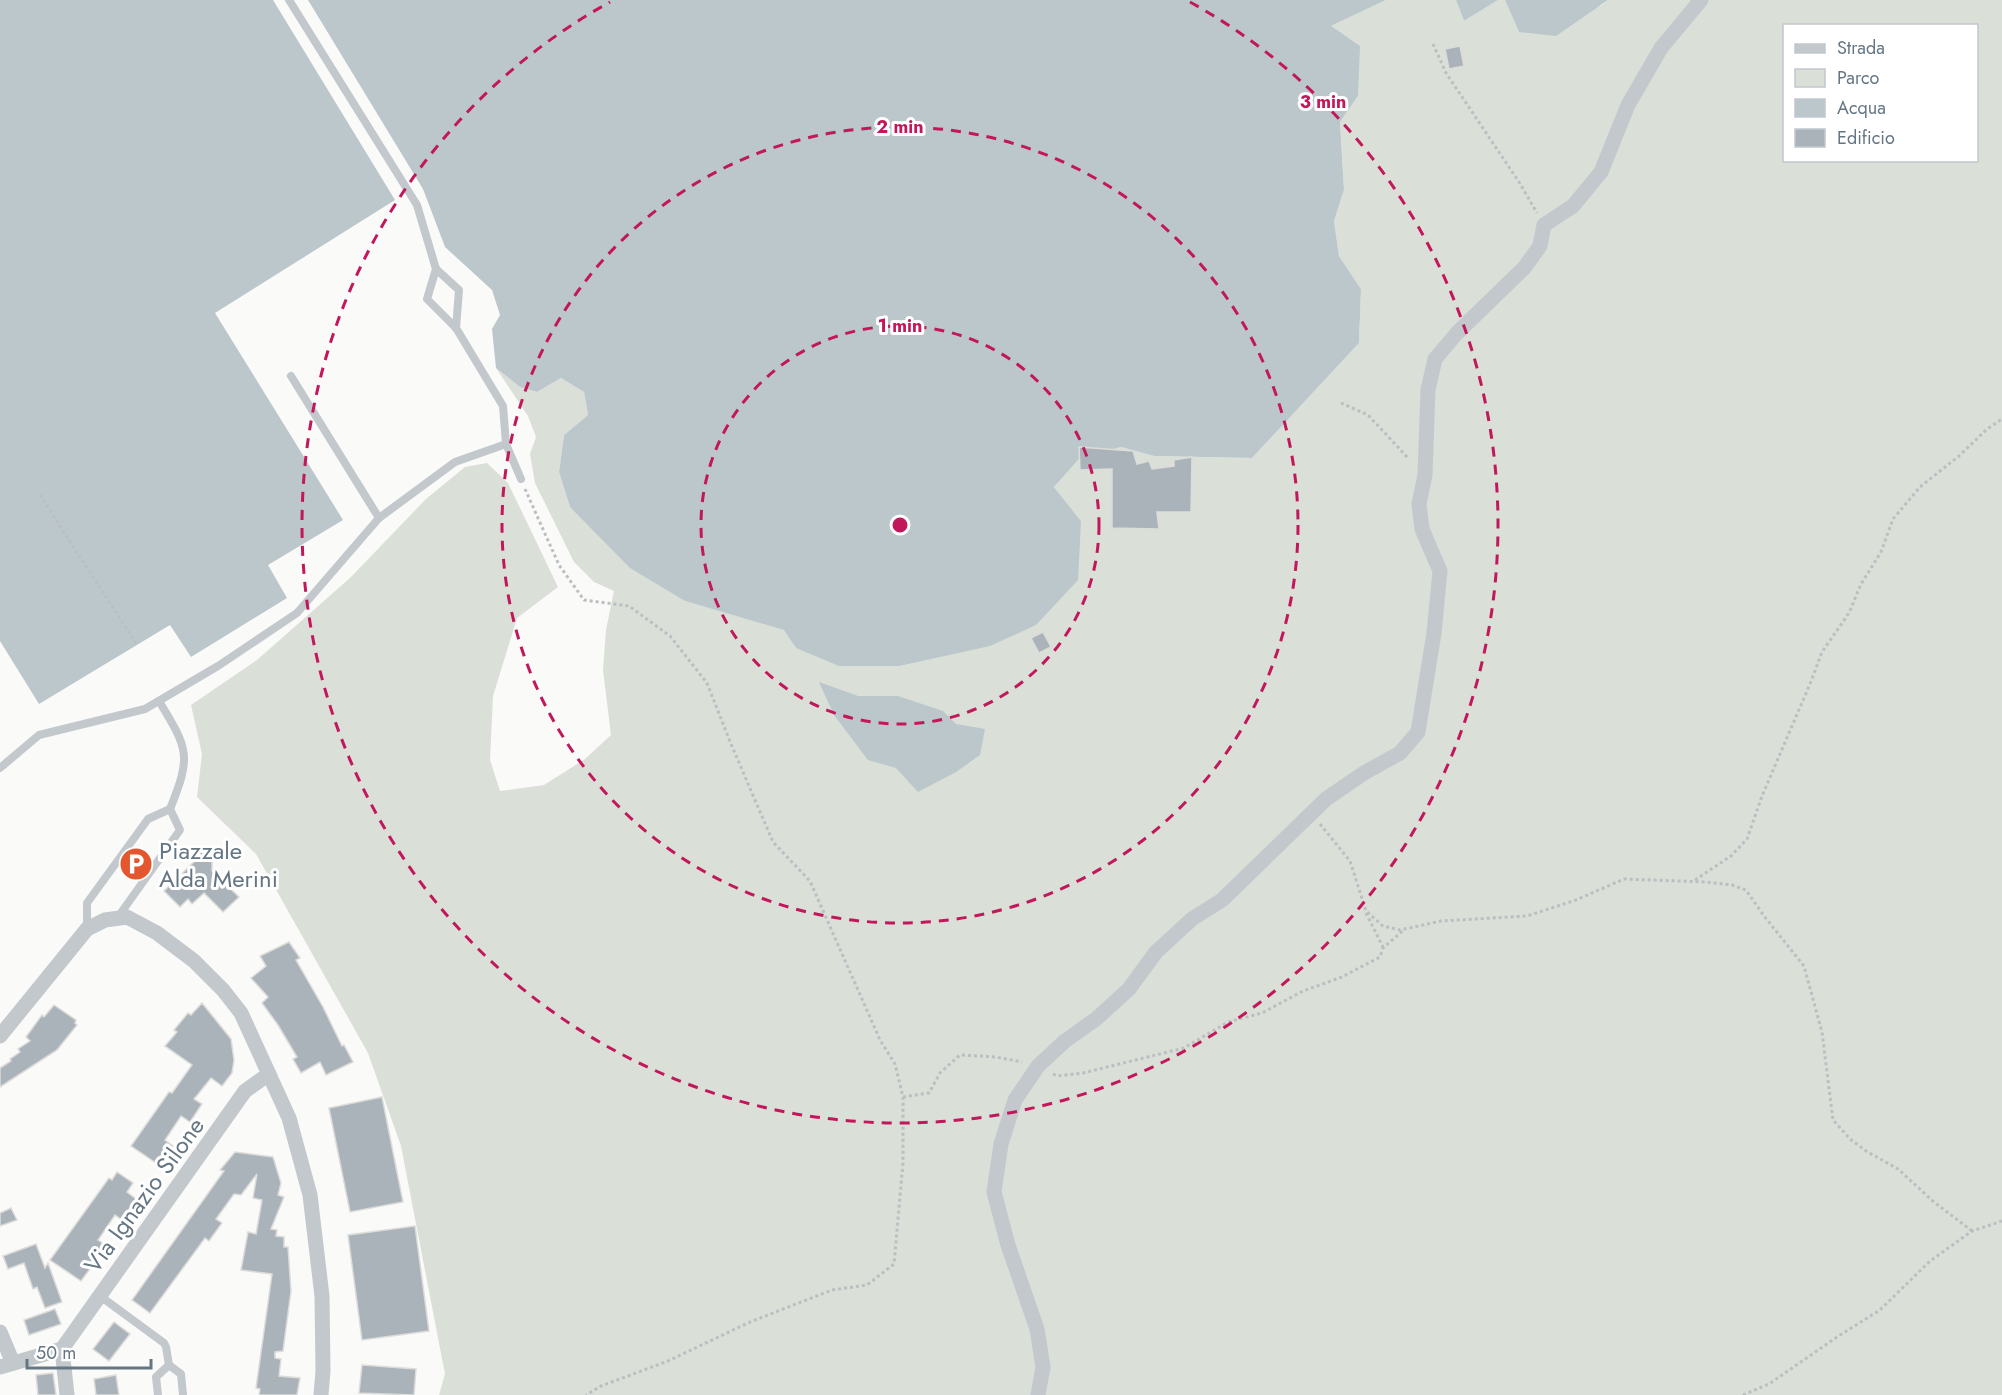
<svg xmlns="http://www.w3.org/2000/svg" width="2002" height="1395" viewBox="0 0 2002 1395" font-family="Jost,sans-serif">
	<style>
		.green { fill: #dadfd7; fill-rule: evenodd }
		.water { fill: #bbc7cb }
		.building { fill: #aab3b9; stroke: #dcdcda; stroke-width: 1.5 }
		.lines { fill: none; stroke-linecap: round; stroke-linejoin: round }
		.path { stroke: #bbbfc2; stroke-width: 3; stroke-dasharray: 3 3; stroke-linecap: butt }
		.service { stroke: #c3c8cc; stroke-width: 8 }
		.minor { stroke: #c3c8cc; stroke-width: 15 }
		.ring { fill: none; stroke: #c2185b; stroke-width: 3; stroke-dasharray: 10 8 }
		.labels { text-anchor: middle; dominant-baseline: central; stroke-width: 6; stroke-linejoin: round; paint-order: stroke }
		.poi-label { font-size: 24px; fill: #657683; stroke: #fff; text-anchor: start }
		.street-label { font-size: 24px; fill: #657683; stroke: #fff }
		.centre { fill: #c2185b; stroke: #fff; stroke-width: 3 }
		.ring-label { font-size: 18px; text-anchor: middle; font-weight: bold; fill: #c2185b; stroke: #fff; stroke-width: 6; stroke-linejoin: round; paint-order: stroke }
	</style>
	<rect width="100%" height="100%" fill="#fafaf8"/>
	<!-- green -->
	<path class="green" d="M1386,0H1456L1464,21L1498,0H1505L1519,32L1602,5L1608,0H2002V1395H439L445,1374L401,1146L368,1053L256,854L197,797L202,754L191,705L257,660L350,578L426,499L465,467L487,463L508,483L558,587L517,618L493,696L490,760L500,791L544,785L585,759L611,735L603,670L606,630L614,591L594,582L574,562L535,483L530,454L536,437L528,416L496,368L520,387L537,392L561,378L584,392L588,415L564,435L559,472L570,507L685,601L785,630L796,648L1081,521L1054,487L1079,459L1121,447L1154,456L1252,458L1359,343L1361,289L1339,256L1334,221L1344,190L1340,122L1358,96L1331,26ZM1784,26H1976V160H1784Z"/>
	<!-- water -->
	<g class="water">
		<path d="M0,0H273L395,200L215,313L343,520L268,565L287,598L191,657L170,625L39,704L0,641Z"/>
		<path d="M308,0H1386L1331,26L1360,46L1358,96L1340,122L1344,190L1334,221L1339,256L1361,289L1359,343L1252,458L1154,456L1121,447L1079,459L1054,487L1081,521L1078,580L1036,625L990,646L899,666H839L796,648L784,630L685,601L630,568L570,507L559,472L564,435L588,415L584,392L561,378L537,392L520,387L496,368L492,329L500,315L492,290L445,247L423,189Z"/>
		<path d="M1456,0H1498L1464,21Z"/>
		<path d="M1505,0H1608L1556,36L1519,32Z"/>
		<path d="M819,682L858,696H898L943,711L956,724L985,729L980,755L956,772L918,792L896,768L868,760L834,715Z"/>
	</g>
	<!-- building -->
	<g class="building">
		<path d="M1460,46L1464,66L1449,69L1445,49Z"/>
		<path d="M1079,447L1133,451L1137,464L1149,461L1152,469L1174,466V460L1192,457L1191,512H1157L1159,529L1112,528V469L1080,470Z"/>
		<path d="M1043,632L1051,647L1039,653L1031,638Z"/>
		<path d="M212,851V871L239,897L223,912L204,893L192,904L188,899L180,907L164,891L198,858V852Z"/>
		<path d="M289,942L300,958L296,960L323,1007L342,1046L344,1045L353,1062L326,1075L320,1062L301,1073L293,1059L297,1057L278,1025L262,1003L268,997L251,978L266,966L260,956Z"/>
		<path d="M202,1003L231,1039L234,1060L232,1073L222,1086L211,1078L194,1099L202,1104L190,1122L181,1116L165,1140L174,1147L166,1159L164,1158L159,1165L131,1146L169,1092L172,1093L192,1065L165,1046L177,1032L174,1030L188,1013L191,1015Z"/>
		<path d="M54,1005L76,1020L75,1023L77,1025L57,1050L0,1087V1068L11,1061L10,1059L20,1052L18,1049L30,1041L26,1037L42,1015L44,1017Z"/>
		<path d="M382,1097L403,1202L350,1212L329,1108Z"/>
		<path d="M235,1152L273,1157L281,1183L278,1195L284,1197L271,1229L277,1230L276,1236L284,1237V1247H288L291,1291L283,1351L275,1352V1358L281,1359L279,1376L300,1378L297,1395H259L260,1389L256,1388L272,1274L241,1270L248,1232L256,1234L262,1200L253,1198L257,1174L241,1195L234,1194L216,1219L222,1223L209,1241L205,1238L150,1313L132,1300L224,1171L220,1170Z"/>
		<path d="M117,1172L133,1183L127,1192L136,1199L122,1220L115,1215L98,1240L107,1246L81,1281L50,1260L109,1178L112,1180Z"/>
		<path d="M11,1208L17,1220L0,1226V1213Z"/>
		<path d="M415,1226L429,1331L362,1340L348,1235Z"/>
		<path d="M36,1244L45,1268L48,1263L62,1302L45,1308L37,1287L33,1289L24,1263L8,1269L3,1256Z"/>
		<path d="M55,1309L61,1324L29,1335L24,1320Z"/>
		<path d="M114,1322L130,1334L109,1361L93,1349Z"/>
		<path d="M362,1365L416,1369L414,1395L359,1393Z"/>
		<path d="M53,1373L56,1395H38L36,1375Z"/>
		<path d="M116,1375L119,1395H96L94,1379Z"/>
	</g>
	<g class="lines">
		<!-- path -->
		<g class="path">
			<path d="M1433,44L1446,73L1519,182L1537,213"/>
			<path d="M1341,403L1368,415L1409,459"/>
			<path d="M525,489L559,565L584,600L629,606L670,636L707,683L731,744L773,842L810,881L880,1040L895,1064L903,1097V1163L894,1264L867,1285L832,1290L750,1322L668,1361L601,1386L586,1395"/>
			<path d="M40,495L137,645"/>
			<path d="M1320,824L1350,861L1366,911L1383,926L1400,930L1441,921L1527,916L1576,900L1624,879L1706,882L1732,885L1746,890L1764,916L1804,966L1822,1032L1833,1120L1850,1139L1866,1151L1898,1169L1934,1202L1972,1231"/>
			<path d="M1695,880L1731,856L1747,839L1762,796L1810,684L1822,652L1849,613L1861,584L1881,552L1893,519L1920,487L1959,456L1987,429L2002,419"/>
			<path d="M1366,913L1383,947"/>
			<path d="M1053,1074L1057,1076L1083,1073L1184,1048L1228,1022L1262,1013L1303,991L1342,977L1380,957L1383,948L1405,929"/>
			<path d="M903,1097L929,1093L940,1073L960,1055L996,1057L1022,1062"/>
			<path d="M1743,1395L1769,1384L1837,1337L1880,1310L1930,1261L1972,1231L2002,1221"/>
		</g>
		<!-- service -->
		<g class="service">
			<path d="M289,0L417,205L436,269L459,290L456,328"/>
			<path d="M436,269L427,299L456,328L503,406L506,444"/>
			<path d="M291,376L379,518"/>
			<path d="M159,701C188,749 192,755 170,809"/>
			<path d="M0,768L39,735L145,709L218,666L297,613L379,518L455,462L506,444L521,479"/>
			<path d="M87,929V903L148,819L170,809L180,830L118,917"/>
			<path d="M100,1296L164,1343L166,1347L169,1365"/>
			<path d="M158,1395L156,1377L169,1365L181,1374L183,1395"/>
		</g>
		<!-- minor -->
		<g class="minor">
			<path d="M0,1036L87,929L105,920L127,917L157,933L194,961L223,990L241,1013L289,1118L310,1195L322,1296L323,1371L321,1395"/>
			<path d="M0,1332L13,1363"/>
			<path d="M62,1349L245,1091L269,1074"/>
			<path d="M62,1349L67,1395"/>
			<path d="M0,1367L62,1349"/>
			<path d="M1038,1395L1043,1367L1037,1329L1008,1245L994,1192L1001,1144L1015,1100L1038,1066L1065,1041L1096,1019L1129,989L1156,952L1192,919L1222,900L1326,799L1364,773L1400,753L1418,732L1434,633L1440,571L1422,529L1419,504L1425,475L1428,390L1435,359L1457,333L1524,268L1540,246L1544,225L1573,206L1601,172L1628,105L1661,48L1701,0"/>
		</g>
	</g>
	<!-- distance rings -->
	<g class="ring">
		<circle cx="900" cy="525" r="199"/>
		<circle cx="900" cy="525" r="398"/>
		<path d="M1190 2A598 598 0 1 1 610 2"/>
	</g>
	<!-- icons -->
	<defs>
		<symbol id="parking-disc" viewBox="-11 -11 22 22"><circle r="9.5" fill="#e4572e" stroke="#fff"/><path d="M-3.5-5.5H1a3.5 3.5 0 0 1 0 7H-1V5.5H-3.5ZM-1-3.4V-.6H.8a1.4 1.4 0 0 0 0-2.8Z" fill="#fff"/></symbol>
	</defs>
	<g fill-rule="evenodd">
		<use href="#parking-disc" x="117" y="845" width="38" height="38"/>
	</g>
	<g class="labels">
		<!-- poi labels -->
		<g class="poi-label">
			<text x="159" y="850">Piazzale<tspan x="159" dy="28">Alda Merini</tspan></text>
		</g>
		<!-- street labels -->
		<g class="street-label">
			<text transform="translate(144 1195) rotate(-54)">Via Ignazio Silone</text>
		</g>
	</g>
	<circle cx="900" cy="525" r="9" class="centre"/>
	<g class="ring-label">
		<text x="1323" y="108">3 min</text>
		<text x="900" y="133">2 min</text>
		<text x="900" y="332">1 min</text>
	</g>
	<!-- legend -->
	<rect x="1783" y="24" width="195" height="138" fill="#ffffff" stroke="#c1c8cd" stroke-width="1.5"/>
	<rect x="1795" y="44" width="30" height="9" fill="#c3c8cc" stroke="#c1c8cd" stroke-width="1.5"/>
	<text x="1837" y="54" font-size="18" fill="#657683">Strada</text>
	<rect x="1795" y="69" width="30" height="18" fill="#dadfd7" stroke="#c1c8cd" stroke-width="1.5"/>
	<text x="1837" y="84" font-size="18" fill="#657683">Parco</text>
	<rect x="1795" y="99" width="30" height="18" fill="#bbc7cb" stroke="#c1c8cd" stroke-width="1.5"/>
	<text x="1837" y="114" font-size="18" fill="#657683">Acqua</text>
	<rect x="1795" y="129" width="30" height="18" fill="#aab3b9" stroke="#c1c8cd" stroke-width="1.5"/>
	<text x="1837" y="144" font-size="18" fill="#657683">Edificio</text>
	<!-- scale -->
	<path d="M27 1359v9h124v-9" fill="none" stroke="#657683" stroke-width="3"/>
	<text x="36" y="1359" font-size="18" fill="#657683" stroke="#ffffff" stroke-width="4.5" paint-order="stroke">50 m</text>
</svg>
